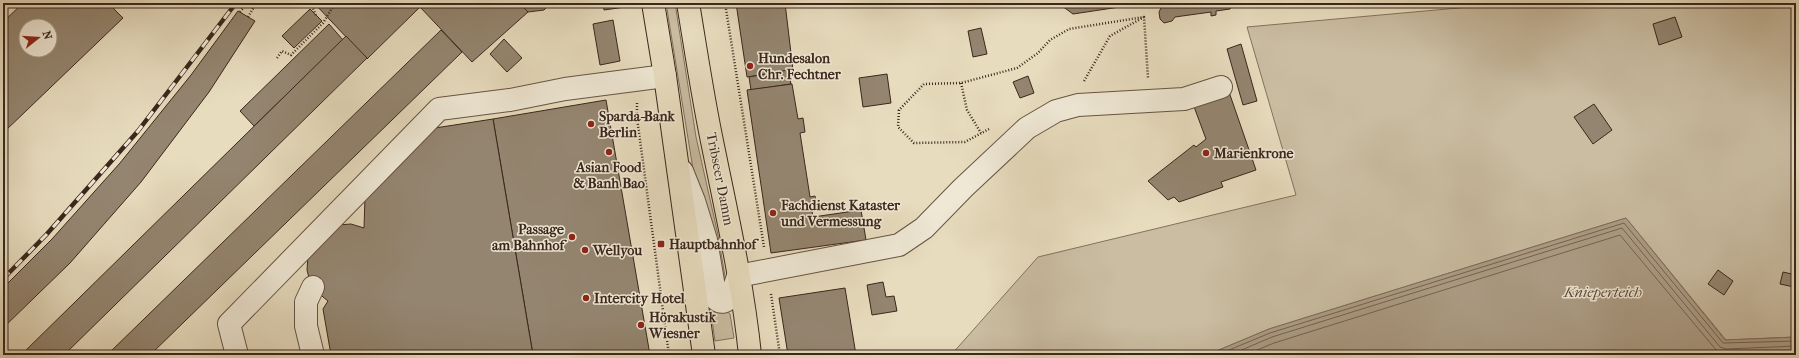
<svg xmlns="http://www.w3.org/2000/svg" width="1799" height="358" viewBox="0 0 1799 358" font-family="'IM FELL French Canon',serif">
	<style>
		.green { fill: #cabda2; stroke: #82725f }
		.water { fill: #ad9e87; stroke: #7f6e5c }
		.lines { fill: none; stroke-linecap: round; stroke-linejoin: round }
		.shore { stroke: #746252; stroke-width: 1 }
		.building { fill: #948570; stroke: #3b271c; fill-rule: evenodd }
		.minor-casing { stroke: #665444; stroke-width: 24 }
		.major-casing { stroke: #3b271c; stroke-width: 24 }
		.path { stroke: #3b271c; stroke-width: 2.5; stroke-dasharray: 1 2; stroke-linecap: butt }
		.minor { stroke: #efe8d5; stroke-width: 22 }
		.major { stroke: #e7dcbe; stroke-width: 22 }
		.rail-casing { stroke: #3b271c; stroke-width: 4.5 }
		.rail { stroke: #efe8d5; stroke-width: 3; stroke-dasharray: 9; stroke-linecap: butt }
		.poi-dot { fill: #8f2418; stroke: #efe8d5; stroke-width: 1.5 }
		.labels { text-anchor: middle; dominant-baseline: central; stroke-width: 3; stroke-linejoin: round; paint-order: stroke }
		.poi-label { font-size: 14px; font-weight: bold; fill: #3b271c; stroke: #efe8d5; text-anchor: start }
		.street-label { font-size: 14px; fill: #3b271c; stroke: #efe8d5 }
		.water-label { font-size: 15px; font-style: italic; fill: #5d4b3c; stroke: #efe8d5 }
	</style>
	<rect width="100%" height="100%" fill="#e7dcbe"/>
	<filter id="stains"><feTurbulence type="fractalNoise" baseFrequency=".005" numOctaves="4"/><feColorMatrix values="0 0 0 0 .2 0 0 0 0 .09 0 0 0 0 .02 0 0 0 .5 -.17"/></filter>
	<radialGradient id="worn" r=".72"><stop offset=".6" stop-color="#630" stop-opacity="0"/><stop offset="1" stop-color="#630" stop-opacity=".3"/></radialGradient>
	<!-- green -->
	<g class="green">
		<path d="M666,3H675L696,137L718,235L727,288L724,290L693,169Z"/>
		<path d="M1514,3H1796V337L1726,340L1626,218L1269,329L1207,355H951L1038,257L1296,195L1247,27Z"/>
		<path d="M714,310L728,312L730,314L734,338L715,341L711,313Z"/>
	</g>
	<!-- water -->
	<path class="water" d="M1626,218L1725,340L1796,337V355H1207L1269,329Z"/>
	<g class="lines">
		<!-- shore -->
		<g class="shore">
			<path d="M1217,355L1270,333L1624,223L1723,343L1796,341"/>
			<path d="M1230,355L1272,337L1622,228L1720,347L1726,349L1796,346"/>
			<path d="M1245,355L1274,343L1620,235L1717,351L1726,355L1796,352"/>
		</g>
	</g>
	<!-- building -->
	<g class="building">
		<path d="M23,3H108L123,18L3,133V22ZM26,26H50V50H26Z"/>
		<path d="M314,3H519L528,12L472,62L420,7L367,59Z"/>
		<path d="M519,3H551L544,10L528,12Z"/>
		<path d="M603,3H631L632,6L604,10Z"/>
		<path d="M736,3H785L793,70L747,77Z"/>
		<path d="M1058,3H1132L1133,5L1073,14Z"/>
		<path d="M1161,3H1234L1230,9L1216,11V15L1211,16V12L1175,17L1172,21L1164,23L1160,19L1159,12L1161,8Z"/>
		<path d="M310,9L322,21L294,48L282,36Z"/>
		<path d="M238,11L255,21L209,92L141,182L70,263L3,328V288L52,239L120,163L191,75Z"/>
		<path d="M1675,17L1682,37L1659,45L1653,24Z"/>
		<path d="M613,20L620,61L600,65L593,24Z"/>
		<path d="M329,24L343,40L254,126L240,111Z"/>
		<path d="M981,28L987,54L973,57L968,31Z"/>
		<path d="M441,30L462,52L150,355H107Z"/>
		<path d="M346,36L367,58L64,355H21Z"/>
		<path d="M504,39L522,58L507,72L490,54Z"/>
		<path d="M1241,44L1257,101L1243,105L1227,49Z"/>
		<path d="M788,70L791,84L751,90L749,77Z"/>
		<path d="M887,74L891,103L863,107L859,78Z"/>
		<path d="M1028,76L1034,93L1020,98L1013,82Z"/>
		<path d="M792,84L798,119L803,118L805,132L800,133L810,197L815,196L817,209L812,211L813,217L861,210L866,240L771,253L747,90Z"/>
		<path d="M1229,92L1256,170L1221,182L1223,187L1179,202L1174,197L1168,200L1148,181L1194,145L1196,147L1206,139L1193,104Z"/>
		<path d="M606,100L650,355H533L493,119Z"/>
		<path d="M1594,104L1612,130L1593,144L1574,117Z"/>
		<path d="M493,119L533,355H331L323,309L328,301L317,292L309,278L307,270L308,255L338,225L351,224L364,228L365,197L435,128Z"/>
		<path d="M1718,270L1733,281L1724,295L1708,284Z"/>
		<path d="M1783,272L1796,275L1794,287L1780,284Z"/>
		<path d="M883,282L886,297L894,296L897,311L872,315L867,285Z"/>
		<path d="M845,288L856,355H788L779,298Z"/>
	</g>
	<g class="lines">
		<defs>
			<g id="minor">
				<path d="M682,171L694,201L706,240L716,299C729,310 735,285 738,276L899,245L924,228L963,188L1027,128L1056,111L1078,105L1184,99L1221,87"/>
				<path d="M237,355L229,324L439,109L510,100L565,89L665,76"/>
				<path d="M313,355L306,326V302L313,287"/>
			</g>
			<g id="major">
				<path d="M653,3L665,76L704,355"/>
				<path d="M688,3C696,51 703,99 713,146C727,215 743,285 750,355"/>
			</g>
		</defs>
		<!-- minor casing -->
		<use href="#minor" class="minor-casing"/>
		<!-- major casing -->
		<use href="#major" class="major-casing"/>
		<!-- path -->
		<g class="path">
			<path d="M311,3L316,16"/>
			<path d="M725,3L764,247"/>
			<path d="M240,12L247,3"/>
			<path d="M248,17L254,7"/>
			<path d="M277,58L282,51L291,55L323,23L334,5"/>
			<path d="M1084,81L1110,36L1144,17"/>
			<path d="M961,83L967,110L981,133"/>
			<path d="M637,103V118L669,355"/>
			<path d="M989,129L965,142L914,143L898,127L899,110L924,84L961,83L1017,68L1038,53L1050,40L1069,29L1144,17L1148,78"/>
			<path d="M771,294L780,355"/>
		</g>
		<!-- minor -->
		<use href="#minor" class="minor"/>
		<!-- major -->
		<use href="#major" class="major"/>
		<defs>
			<path id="rail" d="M3,279L46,235L138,131L236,3"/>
		</defs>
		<!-- rail casing -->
		<use href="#rail" class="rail-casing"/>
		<!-- rail -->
		<use href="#rail" class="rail"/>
	</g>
	<!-- markers -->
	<g class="poi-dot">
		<circle cx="750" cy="66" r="4"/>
		<circle cx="591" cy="124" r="4"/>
		<circle cx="609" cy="152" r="4"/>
		<circle cx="1206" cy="153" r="4"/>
		<circle cx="773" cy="213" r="4"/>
		<circle cx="572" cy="237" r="4"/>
		<rect x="657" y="240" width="8" height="8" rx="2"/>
		<circle cx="585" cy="250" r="4"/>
		<circle cx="586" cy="298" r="4"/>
		<circle cx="641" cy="325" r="4"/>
	</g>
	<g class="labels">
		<!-- poi labels -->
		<g class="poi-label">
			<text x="758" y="58">Hundesalon<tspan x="758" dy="16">Chr. Fechtner</tspan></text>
			<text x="599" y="116">Sparda-Bank<tspan x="599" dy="16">Berlin</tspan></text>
			<text x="1214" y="153">Marienkrone</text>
			<text x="609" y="167" text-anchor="middle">Asian Food<tspan x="609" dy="16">&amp; Banh Bao</tspan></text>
			<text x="781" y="205">Fachdienst Kataster<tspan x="781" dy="16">und Vermessung</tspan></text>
			<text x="564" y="229" text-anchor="end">Passage<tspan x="564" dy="16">am Bahnhof</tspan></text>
			<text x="669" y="244">Hauptbahnhof</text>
			<text x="593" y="250">Wellyou</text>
			<text x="594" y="298">Intercity Hotel</text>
			<text x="649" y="317">Hörakustik<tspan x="649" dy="16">Wiesner</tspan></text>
		</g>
		<!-- street labels -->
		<g class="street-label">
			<text transform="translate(720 179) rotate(79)">Tribseer Damm</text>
		</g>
		<!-- water labels -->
		<g class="water-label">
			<text x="1603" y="292">Knieperteich</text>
		</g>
	</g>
	<!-- margin -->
	<rect width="1799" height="358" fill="none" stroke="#e7dcbe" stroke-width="16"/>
	<rect x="4" y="4" width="1791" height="350" fill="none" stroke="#3b271c" stroke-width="2"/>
	<rect x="8" y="8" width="1783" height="342" fill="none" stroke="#3b271c"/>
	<!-- north arrow -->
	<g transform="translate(38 38) rotate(73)"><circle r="19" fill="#efe8d5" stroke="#a79b8b"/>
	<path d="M0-3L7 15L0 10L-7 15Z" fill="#8f2418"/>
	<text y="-6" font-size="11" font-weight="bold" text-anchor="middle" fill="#3b271c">N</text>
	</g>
	<rect width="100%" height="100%" filter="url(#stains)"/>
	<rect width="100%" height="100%" fill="url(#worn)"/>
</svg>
